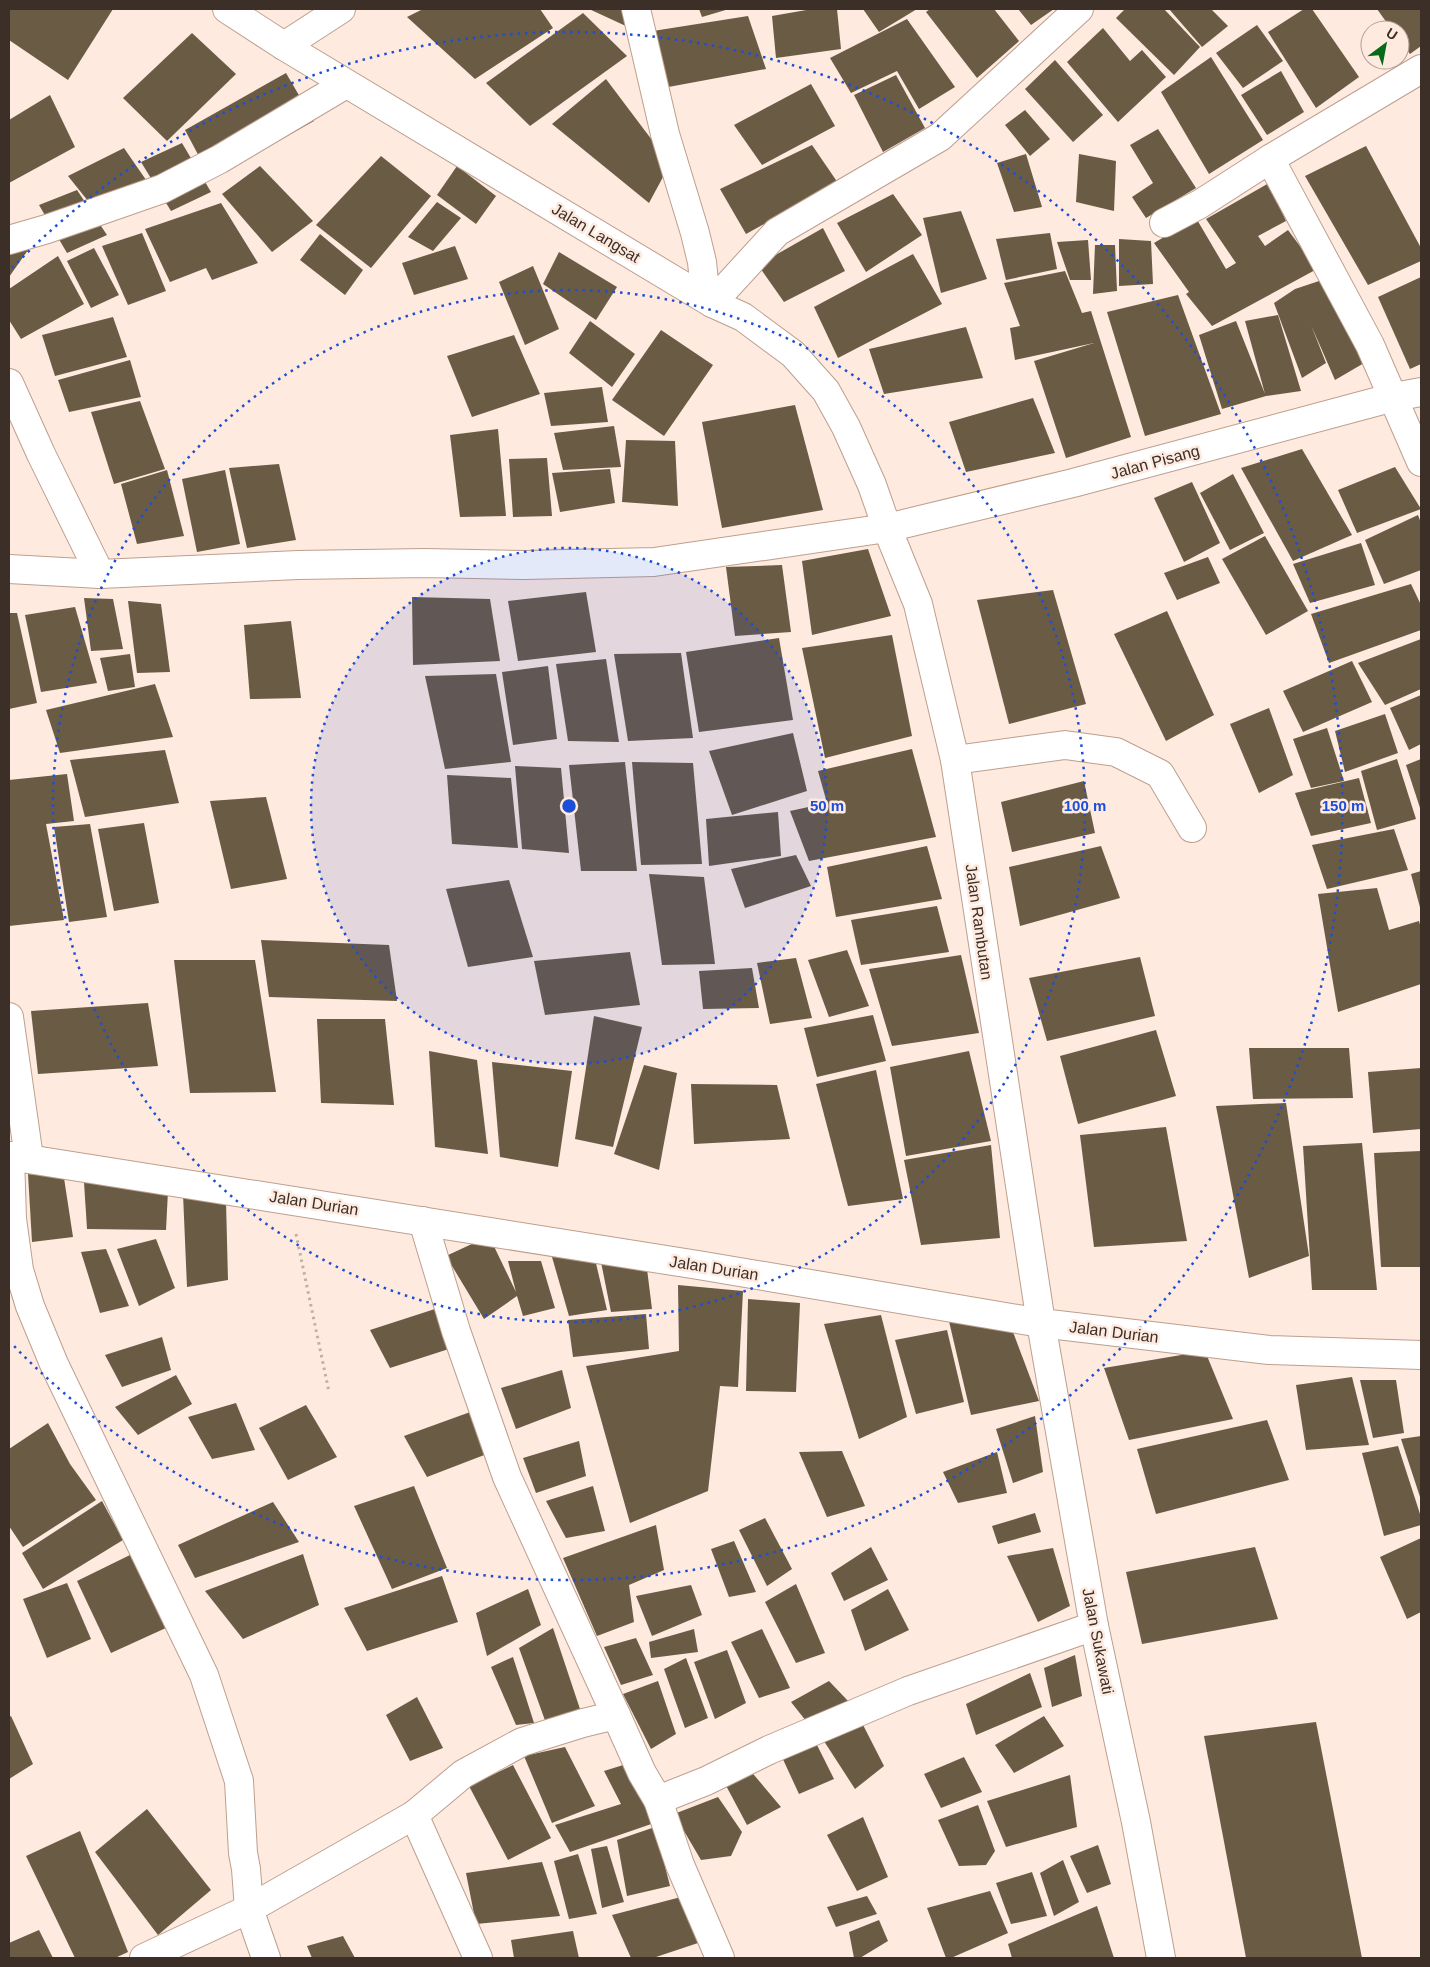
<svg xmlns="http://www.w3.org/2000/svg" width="1430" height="1967" viewBox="0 0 1430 1967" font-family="Helvetica,sans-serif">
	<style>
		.building { fill: #6a5b44 }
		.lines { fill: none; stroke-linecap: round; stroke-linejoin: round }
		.minor-casing { stroke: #bd9f8e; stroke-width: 30 }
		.path { stroke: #c0afa5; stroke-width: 3; stroke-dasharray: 2.5 4; stroke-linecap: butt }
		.minor { stroke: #fff; stroke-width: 28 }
		.ring { fill: none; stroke: #1d4ed8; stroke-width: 2.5; stroke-dasharray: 2.5 5 }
		.labels { text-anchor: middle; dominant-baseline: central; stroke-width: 5; stroke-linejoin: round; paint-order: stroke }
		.street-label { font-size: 16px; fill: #3b2f28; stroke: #feeadf }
		.centre { fill: #1d4ed8; stroke: #feeadf; stroke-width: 2.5 }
		.ring-label { font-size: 15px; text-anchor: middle; font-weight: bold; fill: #1d4ed8; stroke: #feeadf; stroke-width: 5; stroke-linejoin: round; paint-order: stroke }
	</style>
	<rect width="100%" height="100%" fill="#feeadf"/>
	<!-- building -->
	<g class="building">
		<path d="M9,9H113L68,80L9,40Z"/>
		<path d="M423,9H540L553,28L475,79L407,17Z"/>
		<path d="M589,9H621L628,27Z"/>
		<path d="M699,9H729L702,17Z"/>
		<path d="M812,9H837L841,49L776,58L772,16Z"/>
		<path d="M863,9H917L879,32Z"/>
		<path d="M930,9H994L1019,41L977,78L926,12Z"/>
		<path d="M1018,9H1054L1031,25Z"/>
		<path d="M1125,9H1164L1200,47L1174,75L1116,18Z"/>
		<path d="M1169,9H1211L1228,26L1202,47Z"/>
		<path d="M1304,9H1312L1359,77L1316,108L1268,32Z"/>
		<path d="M1377,9H1421V46L1410,54L1400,40V30H1392Z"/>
		<path d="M583,13L627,56L530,126L486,83Z"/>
		<path d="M748,16L766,69L663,88L653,31Z"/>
		<path d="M907,19L955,87L919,109L897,71L851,93L830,58Z"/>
		<path d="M1257,25L1283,61L1243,88L1216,53Z"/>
		<path d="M1103,28L1130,61L1142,50L1166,77L1118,122L1067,62Z"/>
		<path d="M192,33L236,74L167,141L123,98Z"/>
		<path d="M1211,57L1263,140L1209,174L1161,92Z"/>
		<path d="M1055,60L1103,115L1073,142L1025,89Z"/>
		<path d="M1281,71L1304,112L1267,135L1241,95Z"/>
		<path d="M286,73L314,121L211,179L185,130Z"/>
		<path d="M896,75L925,128L883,152L854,95Z"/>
		<path d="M606,79L670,164L649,203L552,124Z"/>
		<path d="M811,84L835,126L762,165L734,125Z"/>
		<path d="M50,95L75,147L9,183V120Z"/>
		<path d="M1025,110L1050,139L1030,156L1005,125Z"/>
		<path d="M1158,129L1196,188L1146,218L1132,197L1153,183L1130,145Z"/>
		<path d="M182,143L211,192L171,211L141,162Z"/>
		<path d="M812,145L838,183L746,234L720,189Z"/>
		<path d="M1366,146L1421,248V261L1368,285L1305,176Z"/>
		<path d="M124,148L155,193L104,221L68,176Z"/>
		<path d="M1026,154L1042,207L1014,212L997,163Z"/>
		<path d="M1079,154L1116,161L1114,211L1076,202Z"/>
		<path d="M381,156L431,196L371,268L316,225Z"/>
		<path d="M260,166L313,221L272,252L222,194Z"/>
		<path d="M457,166L496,196L476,224L437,195Z"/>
		<path d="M1269,183L1286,221L1258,236L1265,246L1288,230L1317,269L1212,326L1186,294L1189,292L1154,243L1196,218L1226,269L1236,263L1206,219Z"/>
		<path d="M77,190L107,235L67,253L39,205Z"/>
		<path d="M893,194L922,235L866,272L837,223Z"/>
		<path d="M437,202L461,218L433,251L408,237Z"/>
		<path d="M221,203L258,263L212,280L206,268L170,282L145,229Z"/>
		<path d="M961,211L987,279L941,293L923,218Z"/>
		<path d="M9,225L33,243L9,277Z"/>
		<path d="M823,228L845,271L784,302L758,265Z"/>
		<path d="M142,233L166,291L128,305L102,246Z"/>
		<path d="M1050,233L1057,269L1006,280L996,239Z"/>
		<path d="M320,234L363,270L345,295L300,260Z"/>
		<path d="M1119,239L1151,241L1153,284L1119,286Z"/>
		<path d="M1088,240L1091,280H1070L1057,242Z"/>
		<path d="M1095,245H1115L1117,291L1093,294Z"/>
		<path d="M455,246L468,279L414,295L402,263Z"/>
		<path d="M94,248L119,295L91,308L67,261Z"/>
		<path d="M559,252L617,287L596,320L543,284Z"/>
		<path d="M913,254L942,304L838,358L814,307Z"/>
		<path d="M58,256L84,304L21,339L9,320V289Z"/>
		<path d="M533,266L559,329L525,345L499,282Z"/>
		<path d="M1065,271L1082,313L1091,311L1131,437L1066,458L1034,361L1094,343L1015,360L1010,328L1020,326L1004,283Z"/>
		<path d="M1421,277V364L1410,369L1378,297Z"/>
		<path d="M1328,278L1371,359L1335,380L1311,325L1326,363L1302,378L1274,303L1295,289Z"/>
		<path d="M1178,295L1221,414L1145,436L1107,312Z"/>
		<path d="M1278,315L1301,391L1266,396L1222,409L1199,335L1236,321L1265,394L1245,321Z"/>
		<path d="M113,317L127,357L55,376L42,335Z"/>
		<path d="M590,321L635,354L612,387L569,353Z"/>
		<path d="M966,327L983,378L884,394L869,349Z"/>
		<path d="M661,330L713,365L664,436L612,400Z"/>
		<path d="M514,335L540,394L472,417L447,356Z"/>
		<path d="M130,360L141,397L69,412L58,380Z"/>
		<path d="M602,387L608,422L551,426L544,393Z"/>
		<path d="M1033,398L1055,453L966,472L949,422Z"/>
		<path d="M140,401L165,469L114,484L91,412Z"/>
		<path d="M795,405L823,510L722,528L702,422Z"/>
		<path d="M614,426L621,467L563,470L554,433Z"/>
		<path d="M498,429L506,516L460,517L450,435Z"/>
		<path d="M626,440L675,441L678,506L622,502Z"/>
		<path d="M1302,449L1352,535L1293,561L1241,468Z"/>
		<path d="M547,458L552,516L513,517L509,459Z"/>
		<path d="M279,464L296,540L247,548L229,468Z"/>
		<path d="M1395,467L1421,509L1357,533L1338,490Z"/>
		<path d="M610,469L615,503L560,512L552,473Z"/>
		<path d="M167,470L184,536L137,544L121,484Z"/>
		<path d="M225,470L240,544L197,552L182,479Z"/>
		<path d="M1233,474L1264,533L1230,550L1200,493Z"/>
		<path d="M1192,482L1220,543L1184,562L1154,498Z"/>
		<path d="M1418,515L1421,523V570L1384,584L1365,540Z"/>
		<path d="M1265,536L1308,611L1266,635L1222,559Z"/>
		<path d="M1361,543L1375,585L1310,603L1293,564Z"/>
		<path d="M868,549L891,616L812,635L802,561Z"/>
		<path d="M1208,557L1220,583L1177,600L1164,573Z"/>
		<path d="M782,565L791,632L735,636L726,567Z"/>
		<path d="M1411,584L1421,605V630L1329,663L1311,614Z"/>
		<path d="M1053,590L1086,704L1009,724L977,600Z"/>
		<path d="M586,592L596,652L518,661L508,601Z"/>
		<path d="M412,597L490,599L500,661L413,665Z"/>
		<path d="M84,598L113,599L123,649L91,651Z"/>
		<path d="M128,601L161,604L170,672L137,673Z"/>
		<path d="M75,607L97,683L41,692L25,615Z"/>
		<path d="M1167,611L1214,715L1166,741L1114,634Z"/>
		<path d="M9,613H17L37,703L9,709Z"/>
		<path d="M291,621L301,698L250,699L244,625Z"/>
		<path d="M892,635L912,736L825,758L802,648Z"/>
		<path d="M779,638L793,720L699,732L686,652Z"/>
		<path d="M1421,639V689L1385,705L1358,663Z"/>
		<path d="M681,653L693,738L628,741L614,654Z"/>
		<path d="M130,654L135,687L108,691L100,658Z"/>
		<path d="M606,659L619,742L568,741L556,664Z"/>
		<path d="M1352,661L1372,702L1303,732L1283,691Z"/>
		<path d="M548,666L557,739L513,745L502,672Z"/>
		<path d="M496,674L511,762L445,769L425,676Z"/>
		<path d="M155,684L173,737L60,753L46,710Z"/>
		<path d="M1421,695V744L1409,750L1390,708Z"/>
		<path d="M1269,708L1293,775L1259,793L1230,724Z"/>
		<path d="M1385,714L1398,753L1345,772L1335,731Z"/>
		<path d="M1327,728L1344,781L1311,788L1293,739Z"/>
		<path d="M793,733L807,791L732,815L709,751Z"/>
		<path d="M912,749L936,837L809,861L790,811L827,803L818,771Z"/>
		<path d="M165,750L179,803L85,817L70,760Z"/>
		<path d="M1397,759L1416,819L1377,830L1361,771Z"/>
		<path d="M1421,759V811L1406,765Z"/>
		<path d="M625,762L637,871H581L569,765Z"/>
		<path d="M632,762L693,763L702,864L641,865Z"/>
		<path d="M515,766L561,768L569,853L522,849Z"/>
		<path d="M67,774L74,821L46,824L64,920L9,926V780Z"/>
		<path d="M447,775L511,778L518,848L452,844Z"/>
		<path d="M1359,778L1371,823L1311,836L1295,793Z"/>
		<path d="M1084,781L1095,833L1012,852L1001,802Z"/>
		<path d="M266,797L287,879L231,889L210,801Z"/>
		<path d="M778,812L781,856L709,866L706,819Z"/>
		<path d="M144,823L159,903L114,911L98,829Z"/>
		<path d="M90,824L107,917L69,922L54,827Z"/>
		<path d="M1394,829L1408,870L1327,889L1312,845Z"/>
		<path d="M927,846L942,899L836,917L827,867Z"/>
		<path d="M1101,846L1120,898L1020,926L1009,867Z"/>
		<path d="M796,855L811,886L745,908L731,869Z"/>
		<path d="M1421,871V911L1411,874Z"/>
		<path d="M649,874L704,877L715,964L662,965Z"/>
		<path d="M509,880L533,957L468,967L446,889Z"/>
		<path d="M1377,888L1389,930L1419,921L1421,928V984L1338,1012L1318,894Z"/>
		<path d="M937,906L949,952L861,965L851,920Z"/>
		<path d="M261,940L389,945L397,1001L269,997Z"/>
		<path d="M847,950L869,1006L829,1017L808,960Z"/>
		<path d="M630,952L640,1005L545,1015L534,961Z"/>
		<path d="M961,955L979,1033L892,1046L869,969Z"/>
		<path d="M1140,957L1155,1016L1047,1041L1029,978Z"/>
		<path d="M796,958L812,1018L770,1024L757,963Z"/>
		<path d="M174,960H255L276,1092L190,1093Z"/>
		<path d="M752,968L759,1008L703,1009L699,971Z"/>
		<path d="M148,1003L158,1066L38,1074L31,1011Z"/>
		<path d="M873,1015L886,1061L817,1077L804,1028Z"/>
		<path d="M594,1016L642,1027L613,1147L575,1139Z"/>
		<path d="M317,1019H385L394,1105L321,1103Z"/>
		<path d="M1156,1030L1176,1096L1078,1124L1060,1056Z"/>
		<path d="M1249,1048H1349L1353,1098L1253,1099Z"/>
		<path d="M429,1051L477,1060L488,1154L435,1147Z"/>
		<path d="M969,1051L991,1141L906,1156L890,1067Z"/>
		<path d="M492,1062L572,1071L558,1167L500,1157Z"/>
		<path d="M644,1065L677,1073L659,1170L614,1154Z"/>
		<path d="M1421,1068V1129L1373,1133L1368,1072Z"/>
		<path d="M876,1070L903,1199L848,1206L816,1084Z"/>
		<path d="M691,1084L777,1085L790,1139L694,1144Z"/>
		<path d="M1286,1103L1309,1256L1249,1278L1216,1106Z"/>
		<path d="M1166,1127L1187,1241L1094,1247L1080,1135Z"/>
		<path d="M1362,1143L1377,1290H1312L1303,1146Z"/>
		<path d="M991,1145L1000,1238L921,1245L904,1160Z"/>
		<path d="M1421,1151V1267H1381L1374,1153Z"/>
		<path d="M28,1174L64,1178L73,1237L32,1242Z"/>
		<path d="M84,1182L168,1191L166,1230L87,1229Z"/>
		<path d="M183,1194L226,1202L228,1280L187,1287Z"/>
		<path d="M489,1236L516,1292L508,1261H541L555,1308L523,1316L517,1296L484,1319L446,1256Z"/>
		<path d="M156,1239L175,1288L139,1306L117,1249Z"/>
		<path d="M106,1249L129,1306L100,1313L81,1252Z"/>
		<path d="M594,1255L607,1310L569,1316L552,1257Z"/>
		<path d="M600,1257L646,1261L652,1309L611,1312Z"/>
		<path d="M678,1285L743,1291L738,1387L720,1386L708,1491L630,1523L586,1366L679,1351Z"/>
		<path d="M748,1299L800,1303L796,1392L746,1391Z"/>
		<path d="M438,1308L455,1347L390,1368L370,1330Z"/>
		<path d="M646,1314L649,1349L573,1357L568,1320Z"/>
		<path d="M881,1315L907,1417L859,1439L824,1324Z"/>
		<path d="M948,1317L1010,1324L1039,1401L971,1415Z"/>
		<path d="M947,1330L964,1402L916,1414L895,1340Z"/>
		<path d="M162,1337L171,1370L122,1387L105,1355Z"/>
		<path d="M1205,1351L1233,1419L1129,1440L1104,1368Z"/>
		<path d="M562,1370L571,1408L516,1429L501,1388Z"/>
		<path d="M176,1375L192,1404L138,1435L115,1407Z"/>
		<path d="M1352,1377L1369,1445L1306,1450L1296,1385Z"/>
		<path d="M1360,1380H1396L1404,1433L1373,1438Z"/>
		<path d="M236,1403L255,1450L212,1459L188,1417Z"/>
		<path d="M306,1405L337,1457L288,1480L259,1428Z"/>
		<path d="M473,1411L492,1452L427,1477L404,1436Z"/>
		<path d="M1035,1416L1043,1472L1013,1483L996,1429Z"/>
		<path d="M1267,1420L1289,1480L1156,1514L1137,1449Z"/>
		<path d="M48,1423L70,1464L96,1500L23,1547L9,1526V1449Z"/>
		<path d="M1421,1436V1500L1401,1439Z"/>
		<path d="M579,1441L586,1476L536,1493L523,1458Z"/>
		<path d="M1398,1446L1421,1517V1525L1384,1536L1362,1453Z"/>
		<path d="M842,1451L865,1506L827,1517L799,1452Z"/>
		<path d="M997,1452L1007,1493L958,1503L943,1472Z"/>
		<path d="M414,1486L447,1568L392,1589L354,1506Z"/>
		<path d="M593,1486L605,1531L566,1538L546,1501Z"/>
		<path d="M102,1501L123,1540L43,1589L22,1553Z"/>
		<path d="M273,1502L299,1542L195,1578L178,1545Z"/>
		<path d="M1035,1513L1041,1532L998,1544L992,1526Z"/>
		<path d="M765,1518L792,1569L767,1586L739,1530Z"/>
		<path d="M656,1525L664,1570L629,1585L634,1622L597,1636L563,1558Z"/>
		<path d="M1421,1538V1612L1407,1619L1380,1557Z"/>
		<path d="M734,1541L756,1592L729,1597L711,1549Z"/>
		<path d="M871,1547L888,1580L844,1601L831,1573Z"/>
		<path d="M1255,1547L1278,1619L1142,1644L1126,1572Z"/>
		<path d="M1053,1548L1070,1606L1038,1622L1007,1556Z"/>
		<path d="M303,1554L319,1605L243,1639L205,1591Z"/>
		<path d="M130,1555L168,1627L111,1653L77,1581Z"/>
		<path d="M442,1576L458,1622L367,1651L344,1608Z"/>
		<path d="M67,1583L91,1639L47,1658L23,1599Z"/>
		<path d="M796,1584L825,1653L796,1663L765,1602Z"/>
		<path d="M691,1585L702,1615L652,1636L636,1596Z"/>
		<path d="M528,1589L541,1625L487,1656L476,1613Z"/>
		<path d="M888,1589L909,1630L865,1651L851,1610Z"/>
		<path d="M553,1628L581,1712L547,1726L519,1648Z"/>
		<path d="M694,1629L698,1652L651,1658L649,1642Z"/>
		<path d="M762,1629L790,1688L759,1698L731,1642Z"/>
		<path d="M636,1638L653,1675L621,1685L604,1647Z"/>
		<path d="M727,1650L746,1703L715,1719L694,1662Z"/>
		<path d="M1075,1655L1082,1696L1052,1707L1044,1668Z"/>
		<path d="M513,1657L534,1723L516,1725L491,1667Z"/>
		<path d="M686,1658L708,1718L685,1728L664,1669Z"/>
		<path d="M1030,1673L1042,1707L976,1735L966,1704Z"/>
		<path d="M658,1681L676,1734L651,1749L623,1694Z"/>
		<path d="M829,1681L849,1702L810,1726L791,1702Z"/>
		<path d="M417,1697L443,1748L410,1761L386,1715Z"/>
		<path d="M11,1716L33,1764L9,1779V1717Z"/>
		<path d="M1044,1716L1064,1746L1014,1773L995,1745Z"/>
		<path d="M861,1721L884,1766L855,1789L822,1738Z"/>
		<path d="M1316,1722L1362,1958H1246L1204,1736Z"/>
		<path d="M816,1743L834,1779L799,1794L781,1755Z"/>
		<path d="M565,1747L595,1806L552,1823L524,1756Z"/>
		<path d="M964,1757L982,1792L941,1808L924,1774Z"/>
		<path d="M636,1761L660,1821L570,1852L555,1825L621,1804L604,1771Z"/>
		<path d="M513,1765L551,1838L508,1860L469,1786Z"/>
		<path d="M749,1769L781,1807L747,1825L723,1780Z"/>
		<path d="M1070,1775L1077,1827L1006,1847L987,1801Z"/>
		<path d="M718,1797L742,1832L731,1856L701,1860L674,1814Z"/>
		<path d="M978,1805L995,1851L986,1865L959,1866L938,1820Z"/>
		<path d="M147,1809L211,1890L158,1935L95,1852Z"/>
		<path d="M863,1817L888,1877L857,1891L827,1835Z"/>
		<path d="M655,1827L670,1886L627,1896L617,1840Z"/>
		<path d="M80,1831L128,1952L115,1958H75L26,1856Z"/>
		<path d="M1098,1845L1111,1884L1087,1893L1070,1856Z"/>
		<path d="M607,1846L624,1902L602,1908L591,1849Z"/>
		<path d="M578,1854L597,1914L569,1919L554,1861Z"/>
		<path d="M1063,1860L1079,1902L1054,1916L1040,1873Z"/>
		<path d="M542,1862L560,1916L476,1924L466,1873Z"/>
		<path d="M1032,1872L1047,1916L1011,1924L996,1883Z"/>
		<path d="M990,1891L1008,1933L951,1958H946L927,1908Z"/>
		<path d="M867,1896L877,1914L836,1927L827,1907Z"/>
		<path d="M681,1897L698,1943L653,1958H631L612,1915Z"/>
		<path d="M1097,1906L1114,1958H1012L1008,1944Z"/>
		<path d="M879,1920L888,1941L860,1958H854L849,1932Z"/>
		<path d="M39,1930L53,1958H10L9,1943Z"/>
		<path d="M573,1931L579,1958H514L511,1940Z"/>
		<path d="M343,1936L355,1958H312L307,1946Z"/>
	</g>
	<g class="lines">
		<defs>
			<g id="minor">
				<path d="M227,9L284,46L712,303L743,317L793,354L826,391L846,427L872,485L887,528L918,604L955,760L1041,1323L1094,1626L1136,1822L1161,1958"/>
				<path d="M636,9L665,134L695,233L702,262L705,291L712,303L777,232L940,137L1079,9"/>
				<path d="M284,46L341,9"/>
				<path d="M1421,69L1270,159L1370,345L1421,462"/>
				<path d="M1164,223L1200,204L1270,159"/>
				<path d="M9,240L47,229L162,189L220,159L346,84"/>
				<path d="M9,383L41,454L100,574"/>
				<path d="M9,569L100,574L298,565L425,563L525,565L654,562L887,528L1073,483L1394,397L1421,392"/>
				<path d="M955,760L1065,745L1116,752L1160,774L1192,828"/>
				<path d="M9,1017L29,1158"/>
				<path d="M9,1156L698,1265L1041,1323L1269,1350L1421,1355"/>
				<path d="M10,1156L12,1219L19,1270L30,1306L54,1364L204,1675L239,1781L243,1853L246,1869L249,1909L266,1958"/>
				<path d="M423,1221L456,1331L507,1477L616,1715"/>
				<path d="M658,1800L680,1865L720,1958"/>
				<path d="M414,1815L478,1958"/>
				<path d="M144,1958L249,1909L414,1815L463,1774L522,1742L583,1723L616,1715L642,1773L658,1800L706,1781L769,1750L908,1691L1094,1626"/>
			</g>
		</defs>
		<!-- minor casing -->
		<use href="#minor" class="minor-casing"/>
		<!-- path -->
		<path class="path" d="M296,1234L329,1392"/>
		<!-- minor -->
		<use href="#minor" class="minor"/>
	</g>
	<!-- distance rings -->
	<circle cx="569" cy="806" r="258" fill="#1d4ed8" fill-opacity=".12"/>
	<g class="ring">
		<circle cx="569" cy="806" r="258"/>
		<circle cx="569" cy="806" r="516"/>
		<path d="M12 268A774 774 0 1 1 12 1344"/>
	</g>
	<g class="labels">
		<!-- street labels -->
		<g class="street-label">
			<text transform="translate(596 233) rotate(31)">Jalan Langsat</text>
			<text transform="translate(1155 462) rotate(-15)">Jalan Pisang</text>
			<text transform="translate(979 922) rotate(82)">Jalan Rambutan</text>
			<text transform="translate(314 1203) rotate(9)">Jalan Durian</text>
			<text transform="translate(714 1268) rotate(9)">Jalan Durian</text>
			<text transform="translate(1114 1332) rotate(7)">Jalan Durian</text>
			<text transform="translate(1098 1641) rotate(79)">Jalan Sukawati</text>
		</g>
	</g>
	<circle cx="569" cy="806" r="8" class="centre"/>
	<g class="ring-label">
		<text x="827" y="811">50 m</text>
		<text x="1085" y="811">100 m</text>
		<text x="1343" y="811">150 m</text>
	</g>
	<!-- border -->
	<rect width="1430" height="1967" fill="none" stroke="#3b2f28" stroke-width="20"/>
	<!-- north arrow -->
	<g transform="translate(1385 45) rotate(32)"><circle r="24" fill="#feeadf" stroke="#b09f96"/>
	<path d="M0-4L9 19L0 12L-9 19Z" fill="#066b19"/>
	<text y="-8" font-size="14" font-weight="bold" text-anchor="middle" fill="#3b2f28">U</text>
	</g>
</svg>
